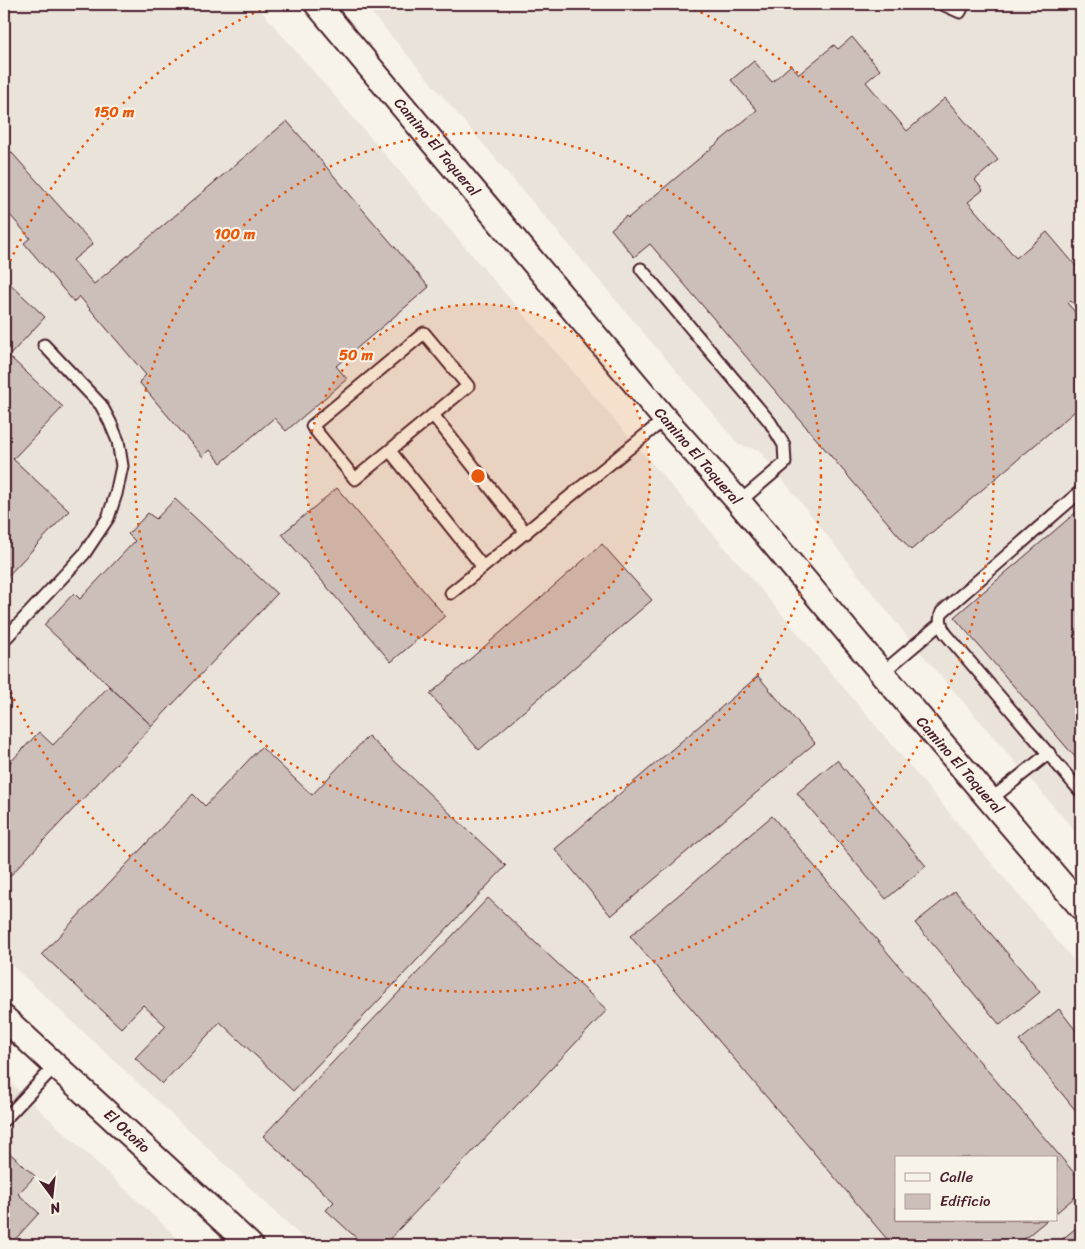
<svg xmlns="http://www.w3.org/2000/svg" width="1085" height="1249" viewBox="0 0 1085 1249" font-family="Sriracha,sans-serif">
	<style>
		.built { fill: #eae3da; fill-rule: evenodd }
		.building { fill: #ccbfb9; stroke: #4a1f2b }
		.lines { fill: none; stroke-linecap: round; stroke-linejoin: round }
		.lane-casing { stroke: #4a1f2b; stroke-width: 15 }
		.street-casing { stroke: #4a1f2b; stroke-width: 28 }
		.lane { stroke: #f7f3e8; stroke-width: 11 }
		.street { stroke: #f7f3e8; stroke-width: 24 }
		.ring { fill: none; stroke: #e8590c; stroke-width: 2.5; stroke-dasharray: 2.5 5 }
		.labels { text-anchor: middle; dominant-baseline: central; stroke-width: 4; stroke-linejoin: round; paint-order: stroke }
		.street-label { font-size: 15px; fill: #4a1f2b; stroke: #f7f3e8 }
		.centre { fill: #e8590c; stroke: #f7f3e8; stroke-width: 2.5 }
		.ring-label { font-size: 15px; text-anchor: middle; font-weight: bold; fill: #e8590c; stroke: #f7f3e8; stroke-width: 4; stroke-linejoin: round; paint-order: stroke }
	</style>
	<rect width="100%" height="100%" fill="#f7f3e8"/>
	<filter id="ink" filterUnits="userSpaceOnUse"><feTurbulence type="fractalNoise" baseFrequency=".02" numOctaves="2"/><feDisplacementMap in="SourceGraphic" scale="10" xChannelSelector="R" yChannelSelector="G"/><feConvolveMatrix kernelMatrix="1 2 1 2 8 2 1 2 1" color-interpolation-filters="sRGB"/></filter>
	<g filter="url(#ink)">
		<!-- built -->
		<g class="built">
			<path d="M28,4H255L746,572L1081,969V1245H310L229,1168L4,958V13ZM896,1158H1056V1220H896Z"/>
			<path d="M364,4H1081V838L914,645L759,450L739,445Z"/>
			<path d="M4,1077L26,1097L185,1245H4Z"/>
		</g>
		<!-- building -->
		<g class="building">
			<path d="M852,37L880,70L866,82L907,131L945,98L998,160L975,180L983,190L968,202L1016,258L1047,232L1081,272V306L1078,309L1071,301L1068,304L1081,319V406L911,550L650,244L634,257L611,229L626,216L628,218L757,110L731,80L754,61L772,82L791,65L799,74L834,45L838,49Z"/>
			<path d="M287,121L429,287L336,366L347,379L286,431L274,418L221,463L210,450L203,457L139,382L146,375L79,296L74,302L24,243L30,238L4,208V144L93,244L73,260L94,284Z"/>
			<path d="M4,278L45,317L9,356L63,407L13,459L69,511L4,580Z"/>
			<path d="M337,488L445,616L391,662L282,534Z"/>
			<path d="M175,499L277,594L152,726L44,625L74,593L80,599L135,541L128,534L148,513L156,519Z"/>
			<path d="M1081,508V764L954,617Z"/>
			<path d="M602,544L652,600L479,750L430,694Z"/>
			<path d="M758,676L815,743L611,916L555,849Z"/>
			<path d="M109,686L152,726L9,877L4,872V769L39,732L53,745Z"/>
			<path d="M368,736L506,866L293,1091L220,1022L162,1084L135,1058L166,1026L143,1005L121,1028L42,954L193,794L205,806L261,747L312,795Z"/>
			<path d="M837,760L926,866L886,899L797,793Z"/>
			<path d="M772,816L1081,1181V1192L1056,1213V1158H896V1220H1047L1017,1245H892L630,936Z"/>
			<path d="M955,891L1040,992L1000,1025L915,923Z"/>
			<path d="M488,898L607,1010L384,1245H364L326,1210L334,1202L263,1136Z"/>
			<path d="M1059,1009L1081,1037V1117L1019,1041Z"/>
			<path d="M4,1148L35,1176L18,1194L39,1213L10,1245H4Z"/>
			<path d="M1081,1224V1245H1055Z"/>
		</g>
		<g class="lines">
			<defs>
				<g id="lane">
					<path d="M942,4L960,12L964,4"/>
					<path d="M641,269L770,422L784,445L785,463L739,502"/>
					<path d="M424,333L468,386L355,479L312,426Z"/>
					<path d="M433,415L526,533"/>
					<path d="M390,451L483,567"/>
					<path d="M1081,491L942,612C938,620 941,627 946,634L1081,792"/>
					<path d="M451,593L665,419"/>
					<path d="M4,640L84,554L108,518L116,494L122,466L118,441L110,422L101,405L44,345"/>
					<path d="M882,673L941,623"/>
					<path d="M990,800L1049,753"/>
					<path d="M4,1120L56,1065"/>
				</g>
				<g id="street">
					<path d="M317,4L665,419L739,502L882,673L1081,907"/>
					<path d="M4,1018L250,1245"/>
				</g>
			</defs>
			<!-- lane casing -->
			<use href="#lane" class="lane-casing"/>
			<!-- street casing -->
			<use href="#street" class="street-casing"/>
			<!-- lane -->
			<use href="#lane" class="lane"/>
			<!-- street -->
			<use href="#street" class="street"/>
		</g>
	</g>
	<!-- distance rings -->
	<circle cx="478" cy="476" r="172" fill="#e8590c" fill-opacity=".12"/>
	<g class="ring">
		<circle cx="478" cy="476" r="172"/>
		<circle cx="478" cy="476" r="343"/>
		<path d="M4 275A515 515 0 0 1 269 6M687 6A515 515 0 1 1 4 677"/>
	</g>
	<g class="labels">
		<!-- street labels -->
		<g class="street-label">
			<text transform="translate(437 147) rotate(50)">Camino El Taqueral</text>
			<text transform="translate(698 456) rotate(49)">Camino El Taqueral</text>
			<text transform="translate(960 765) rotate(49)">Camino El Taqueral</text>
			<text transform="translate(127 1131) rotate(43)">El Otoño</text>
		</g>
	</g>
	<circle cx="478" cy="476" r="8" class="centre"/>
	<g class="ring-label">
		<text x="114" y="117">150 m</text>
		<text x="235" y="239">100 m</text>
		<text x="356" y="360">50 m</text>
	</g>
	<!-- margin -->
	<rect width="1085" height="1249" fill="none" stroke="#f7f3e8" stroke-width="20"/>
	<rect x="10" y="10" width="1065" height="1229" fill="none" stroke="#4a1f2b" stroke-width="2" filter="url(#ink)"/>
	<!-- legend -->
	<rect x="895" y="1156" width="162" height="65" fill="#f7f3e8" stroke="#b29e9c"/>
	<rect x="905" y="1173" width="25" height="8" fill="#f7f3e8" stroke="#b29e9c"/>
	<text x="940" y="1182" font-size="15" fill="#4a1f2b">Calle</text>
	<rect x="905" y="1194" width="25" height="15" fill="#ccbfb9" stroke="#b29e9c"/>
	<text x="940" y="1206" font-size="15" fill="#4a1f2b">Edificio</text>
	<!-- north arrow -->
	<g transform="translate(52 1196) rotate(165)" stroke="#f7f3e8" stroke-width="4" paint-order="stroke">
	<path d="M0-4L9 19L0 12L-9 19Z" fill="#4a1f2b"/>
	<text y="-8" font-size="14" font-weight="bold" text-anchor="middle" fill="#4a1f2b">N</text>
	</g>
</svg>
